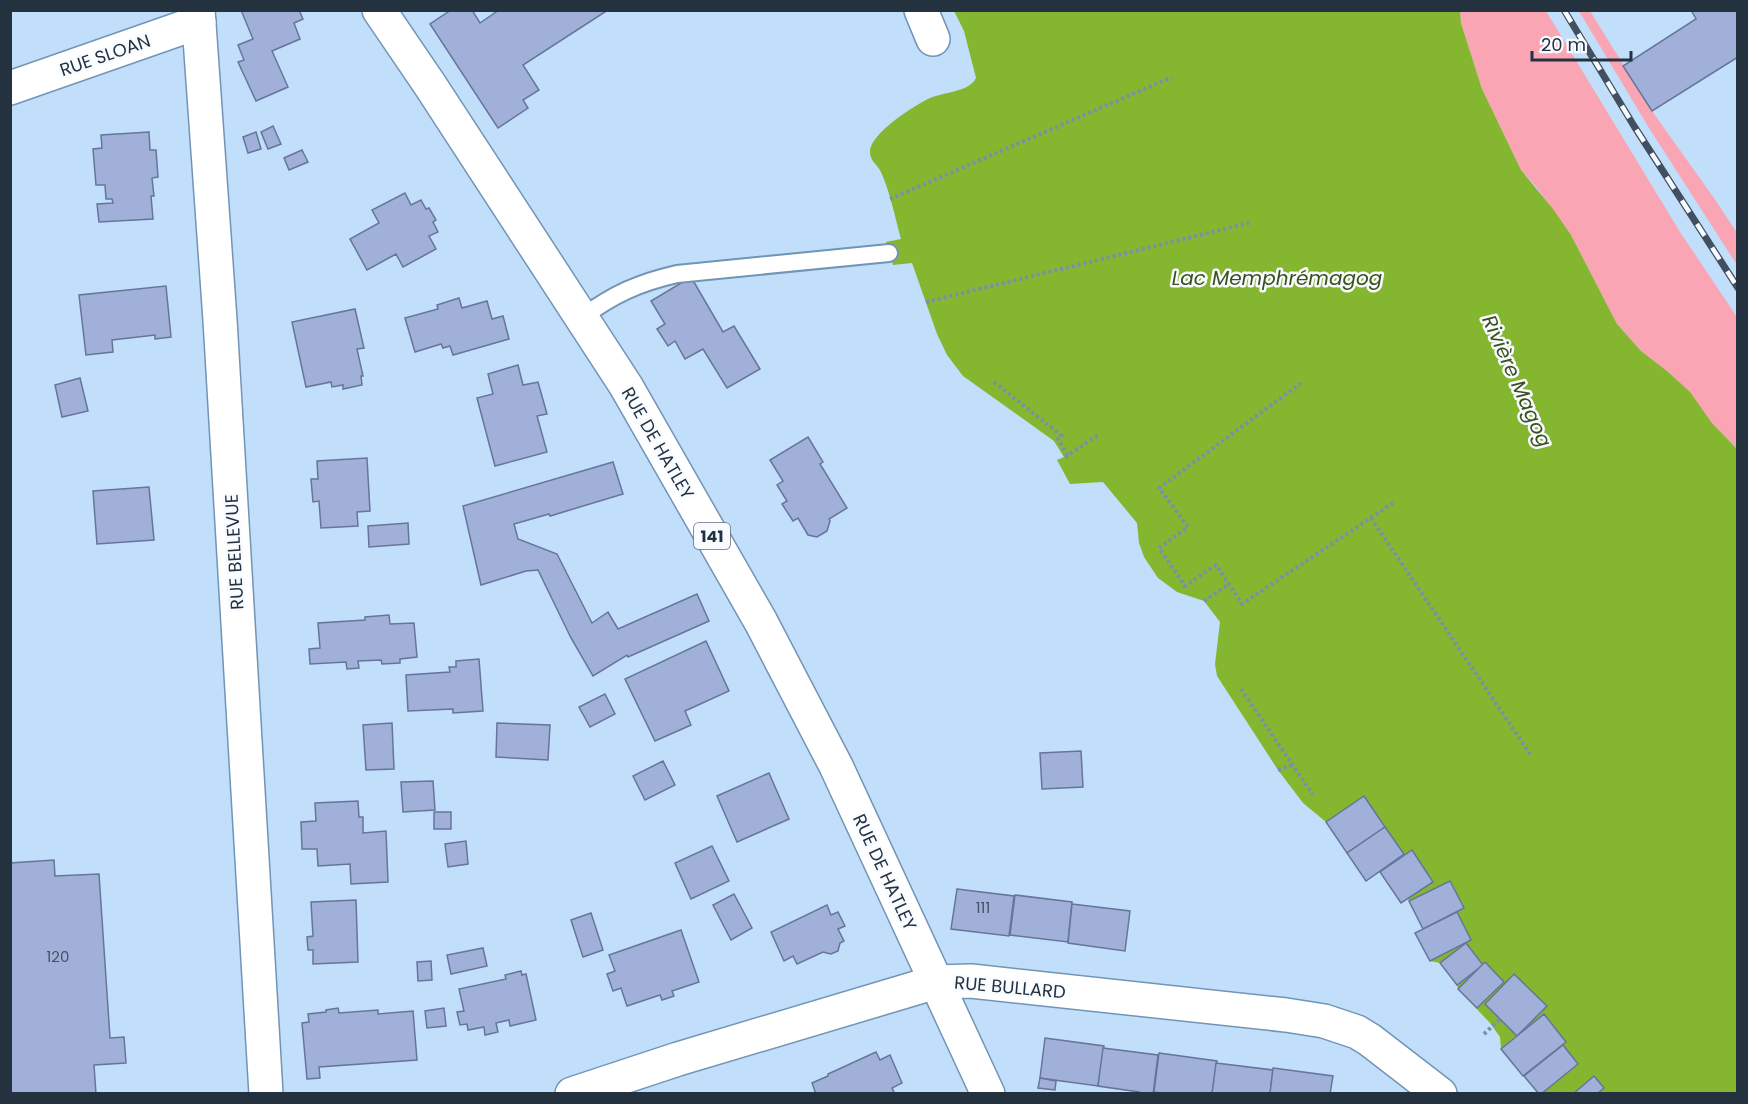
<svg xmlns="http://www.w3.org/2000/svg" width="1748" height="1104" viewBox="0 0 1748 1104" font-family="Poppins,sans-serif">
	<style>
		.green { fill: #faa5b4 }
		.water { fill: #84b72f }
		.building { fill: #a0b0d9; stroke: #66759b; stroke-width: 1.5 }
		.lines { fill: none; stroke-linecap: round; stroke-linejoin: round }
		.service-casing { stroke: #7294b5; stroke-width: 20 }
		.minor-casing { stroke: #7294b5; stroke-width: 36 }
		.primary-casing { stroke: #7294b5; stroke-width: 36 }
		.path { stroke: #7a90a6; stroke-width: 4; stroke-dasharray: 3 3; stroke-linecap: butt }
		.service { stroke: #fff; stroke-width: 16 }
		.minor { stroke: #fff; stroke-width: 33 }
		.primary { stroke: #fff; stroke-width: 33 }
		.rail-casing { stroke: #405061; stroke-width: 7 }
		.rail { stroke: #f8fbff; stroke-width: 4.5; stroke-dasharray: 14; stroke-linecap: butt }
		.labels { text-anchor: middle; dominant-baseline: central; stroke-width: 5; stroke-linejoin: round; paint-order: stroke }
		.number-label { font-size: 15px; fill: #435266 }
		.shield { fill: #f8fbff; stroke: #646e79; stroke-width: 1.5 }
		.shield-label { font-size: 16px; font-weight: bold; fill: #243240 }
		.street-label { font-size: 18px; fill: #243240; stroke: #f8fbff }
		.water-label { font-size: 20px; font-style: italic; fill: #3b501d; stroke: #f8fbff }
	</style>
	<rect width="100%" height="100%" fill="#c1defa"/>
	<!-- green -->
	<g class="green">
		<path d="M1460,11H1546L1680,232L1737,317V449L1712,423L1689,392L1667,371L1641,351L1617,324L1571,235L1537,188L1521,170L1482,89L1461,23Z"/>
		<path d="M1579,11H1590L1652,111L1716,201L1737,233V265L1649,128Z"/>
	</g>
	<!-- water -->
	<path class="water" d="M954,11H1460L1461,23L1482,89L1521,170L1553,209L1571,235L1617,324L1641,351L1667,371L1690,392L1712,423L1737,449V1093H1539L1501,1049L1500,1037L1490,1023L1458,989L1457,985L1440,963L1430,961L1415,933L1423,929L1408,899L1401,903L1380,872L1366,881L1326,822L1303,803L1278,770L1217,676L1215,664L1220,622L1204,601L1177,592L1158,578L1144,557L1139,543L1137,523L1103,482L1070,484L1057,460L1064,457L1054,441L963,376L947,355L937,334L912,263L893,265L886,242L901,239C895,217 890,192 881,172C877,164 870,161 870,152C869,134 915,105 930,98C944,92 969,92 976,78L964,31Z"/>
	<!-- building -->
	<g class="building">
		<path d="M241,10H299L303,19L294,23L300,39L272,51L288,87L256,101L238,62L244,60L238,45L253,39Z"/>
		<path d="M451,10H472L480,23L499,10H608L523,65L539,90L523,100L528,108L498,128L430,24Z"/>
		<path d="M1691,10H1738V57L1652,111L1623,66L1696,19Z"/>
		<path d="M273,126L281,144L268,149L261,132Z"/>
		<path d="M149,132L150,150H156L158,177L152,178L154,196H151L153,219L99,222L97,204L113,203L112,199H106L105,185H96L93,149L102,148L101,135Z"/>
		<path d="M256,132L261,149L248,153L243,137Z"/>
		<path d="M302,150L308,162L289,170L284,158Z"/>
		<path d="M405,193L411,205L421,200L426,209L429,208L436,220L433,222L438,232L429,236L436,249L403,267L396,254L367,270L350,239L379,223L372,210Z"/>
		<path d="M691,277L723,332L734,326L760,369L727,388L703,349L685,359L675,341L668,346L657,329L665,324L651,301Z"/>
		<path d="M166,286L171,337L155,339V335L112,340L113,352L86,355L79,295Z"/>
		<path d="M459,298L462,308L487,301L492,319L503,316L509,339L453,355L450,346L443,348L441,344L415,352L405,318L438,309L437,305Z"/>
		<path d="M355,309L364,348L357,349L363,376H361L362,385L343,389V385L332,387L331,382L306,387L292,322Z"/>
		<path d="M518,365L523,385L538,382L547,414L537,416L547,452L495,466L477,398L493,394L488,374Z"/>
		<path d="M80,378L88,411L62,417L55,385Z"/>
		<path d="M808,437L823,462L820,464L847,508L829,519L830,521L827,531L817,537L808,535L798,518L793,521L782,504L787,501L777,485L783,481L770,460Z"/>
		<path d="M367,458L370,511L357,512L358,526L321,528L319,501L313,502L311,479H318L317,461Z"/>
		<path d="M613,462L623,494L550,516L549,514L514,524L518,539L557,554L592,623L608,612L618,629L697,594L709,621L628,657L627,655L593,676L571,638L538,570L526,571L481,585L463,506Z"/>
		<path d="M149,487L154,540L97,544L93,491Z"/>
		<path d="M408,523L409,544L369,547L368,526Z"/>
		<path d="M389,615L390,624L414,623L417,657L400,659V663L382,664L381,660L358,661L359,668L347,669L346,662L310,664L309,649L320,648L318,623L365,620V617Z"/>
		<path d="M706,641L729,691L685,711L691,725L655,741L625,679Z"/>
		<path d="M479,659L483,711L453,713V709L408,711L406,675L450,672L449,667H456V661Z"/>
		<path d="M605,694L615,714L590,727L579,707Z"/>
		<path d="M392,723L394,769L366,770L363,725Z"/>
		<path d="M497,723L550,725L548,760L496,757Z"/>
		<path d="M1081,751L1083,787L1042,789L1040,753Z"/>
		<path d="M663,761L675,785L645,800L633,776Z"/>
		<path d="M769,773L789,819L737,842L717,796Z"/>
		<path d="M433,781L435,810L403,812L401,782Z"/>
		<path d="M1364,796L1385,827L1347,853L1326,822Z"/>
		<path d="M358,801L359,817H363V833L386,831L388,882L351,884L350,864L318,866L317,849H302L301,822L316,821L315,803Z"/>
		<rect x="434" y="812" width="17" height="17"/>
		<path d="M1385,827L1404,854L1366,881L1347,853Z"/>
		<path d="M466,841L468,864L448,867L445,844Z"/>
		<path d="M712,846L729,881L691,899L675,863Z"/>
		<path d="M1412,850L1433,882L1401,903L1380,872Z"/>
		<path d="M54,860L55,876L99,874L110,1038L124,1037L126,1063L94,1065L96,1094H10V863Z"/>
		<path d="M1450,881L1464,908L1423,929L1409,901Z"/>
		<path d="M957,889L1014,896L1009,936L951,929Z"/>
		<path d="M734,894L752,928L731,940L713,905Z"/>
		<path d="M1015,895L1072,902L1068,942L1010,935Z"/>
		<path d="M356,900L358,962L313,964V950H308L307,937L313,936L311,902Z"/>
		<path d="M1072,904L1130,911L1125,951L1068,943Z"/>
		<path d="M827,905L831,915L838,912L845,926L838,929L844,941L840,943L838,951L831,954L823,952L797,964L793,956L784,961L771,932Z"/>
		<path d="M1457,912L1471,940L1430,961L1415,933Z"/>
		<path d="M591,913L603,950L583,957L571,920Z"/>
		<path d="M681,930L699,982L672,991L674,996L662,1000L660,995L627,1006L621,988L613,991L607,974L615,971L609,955Z"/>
		<path d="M1466,943L1483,965L1457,985L1440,963Z"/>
		<path d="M483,948L487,966L451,974L447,955Z"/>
		<path d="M431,961L432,980L418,981L417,962Z"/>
		<path d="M1485,962L1504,982L1477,1008L1458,989Z"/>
		<path d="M521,971L522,975L526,974L536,1020L510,1026L509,1020L496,1023L498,1032L485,1035L484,1027L468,1030L467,1024L460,1025L457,1012L464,1011L459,989L506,979L505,975Z"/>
		<path d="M1514,974L1547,1006L1517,1036L1485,1004Z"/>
		<path d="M338,1008L339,1013L378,1010V1014L413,1011L417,1060L319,1067L320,1078L307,1079L302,1023L309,1022L308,1014L326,1012V1010Z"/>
		<path d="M444,1008L446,1026L427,1028L425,1011Z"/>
		<path d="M1544,1014L1566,1042L1523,1076L1501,1049Z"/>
		<path d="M1045,1038L1104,1046L1098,1086L1040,1078Z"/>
		<path d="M1563,1045L1578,1064L1541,1094H1539L1524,1076Z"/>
		<path d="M1103,1048L1158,1055L1153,1094H1139V1092L1098,1086Z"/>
		<path d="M876,1052L880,1060L890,1055L902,1083L892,1088L895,1094H816L812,1083L828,1076V1074Z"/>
		<path d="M1159,1053L1217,1061L1212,1094H1168L1154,1092Z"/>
		<path d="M1216,1063L1273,1070L1270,1094H1212Z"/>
		<path d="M1273,1068L1333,1076L1330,1094H1270Z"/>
		<path d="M1594,1076L1604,1088L1597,1094H1573Z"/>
		<path d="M1040,1078L1056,1081L1055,1090L1038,1088Z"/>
	</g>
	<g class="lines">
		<defs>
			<path id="service" d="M581,318C614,294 638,283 677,274L889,253"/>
			<g id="minor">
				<path d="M198,10L220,320L266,1094"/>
				<path d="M921,10L933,39"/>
				<path d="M10,88L199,22"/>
				<path d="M572,1094L678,1059L936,982L971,981L1286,1015L1324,1021L1357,1032L1370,1040L1440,1094"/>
			</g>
			<path id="primary" d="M379,10L430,85L626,386L761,622L836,766L988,1094"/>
		</defs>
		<!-- service casing -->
		<use href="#service" class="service-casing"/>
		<!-- minor casing -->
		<use href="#minor" class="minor-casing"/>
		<!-- primary casing -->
		<use href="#primary" class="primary-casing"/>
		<!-- path -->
		<g class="path">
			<path d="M890,199L1172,77"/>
			<path d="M926,302L1249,223"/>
			<path d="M994,382L1062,436L1058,439L1068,456"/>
			<path d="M1301,383L1159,488L1188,527L1159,548L1185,586L1216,565L1242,604L1393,503"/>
			<path d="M1065,457L1100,434"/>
			<path d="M1371,518L1530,754"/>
			<path d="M1204,601L1229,584"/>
			<path d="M1241,689L1313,795"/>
			<path d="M1278,770L1292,765"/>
			<path d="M1484,1034L1500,1019"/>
		</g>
		<!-- service -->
		<use href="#service" class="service"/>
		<!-- minor -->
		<use href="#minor" class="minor"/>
		<!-- primary -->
		<use href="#primary" class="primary"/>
		<defs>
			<path id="rail" d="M1564,10L1634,126L1738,288"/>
		</defs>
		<!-- rail casing -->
		<use href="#rail" class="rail-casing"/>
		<!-- rail -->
		<use href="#rail" class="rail"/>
	</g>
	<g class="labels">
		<!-- number labels -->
		<g class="number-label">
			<text x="983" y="907">111</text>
			<text x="58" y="956">120</text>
		</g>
		<!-- shield labels -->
		<rect class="shield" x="694" y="523" width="36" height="26" rx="4.5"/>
		<g class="shield-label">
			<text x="712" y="536">141</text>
		</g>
		<!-- street labels -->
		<g class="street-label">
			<text transform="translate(105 55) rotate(-19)">RUE SLOAN</text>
			<text transform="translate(658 443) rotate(60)">RUE DE HATLEY</text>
			<text transform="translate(234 552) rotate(-93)">RUE BELLEVUE</text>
			<text transform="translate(885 872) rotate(65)">RUE DE HATLEY</text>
			<text transform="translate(1010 987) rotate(5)">RUE BULLARD</text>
		</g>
		<!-- water labels -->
		<g class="water-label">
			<text x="1277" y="278">Lac Memphrémagog</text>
			<text transform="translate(1517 381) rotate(66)">Rivière Magog</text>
		</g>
	</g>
	<!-- border -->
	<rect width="1748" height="1104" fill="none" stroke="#243240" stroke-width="24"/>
	<!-- scale -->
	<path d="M1532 51v9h99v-9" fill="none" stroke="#243240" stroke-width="3"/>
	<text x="1541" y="51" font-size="18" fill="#243240" stroke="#f8fbff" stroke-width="4.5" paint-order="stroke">20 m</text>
</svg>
